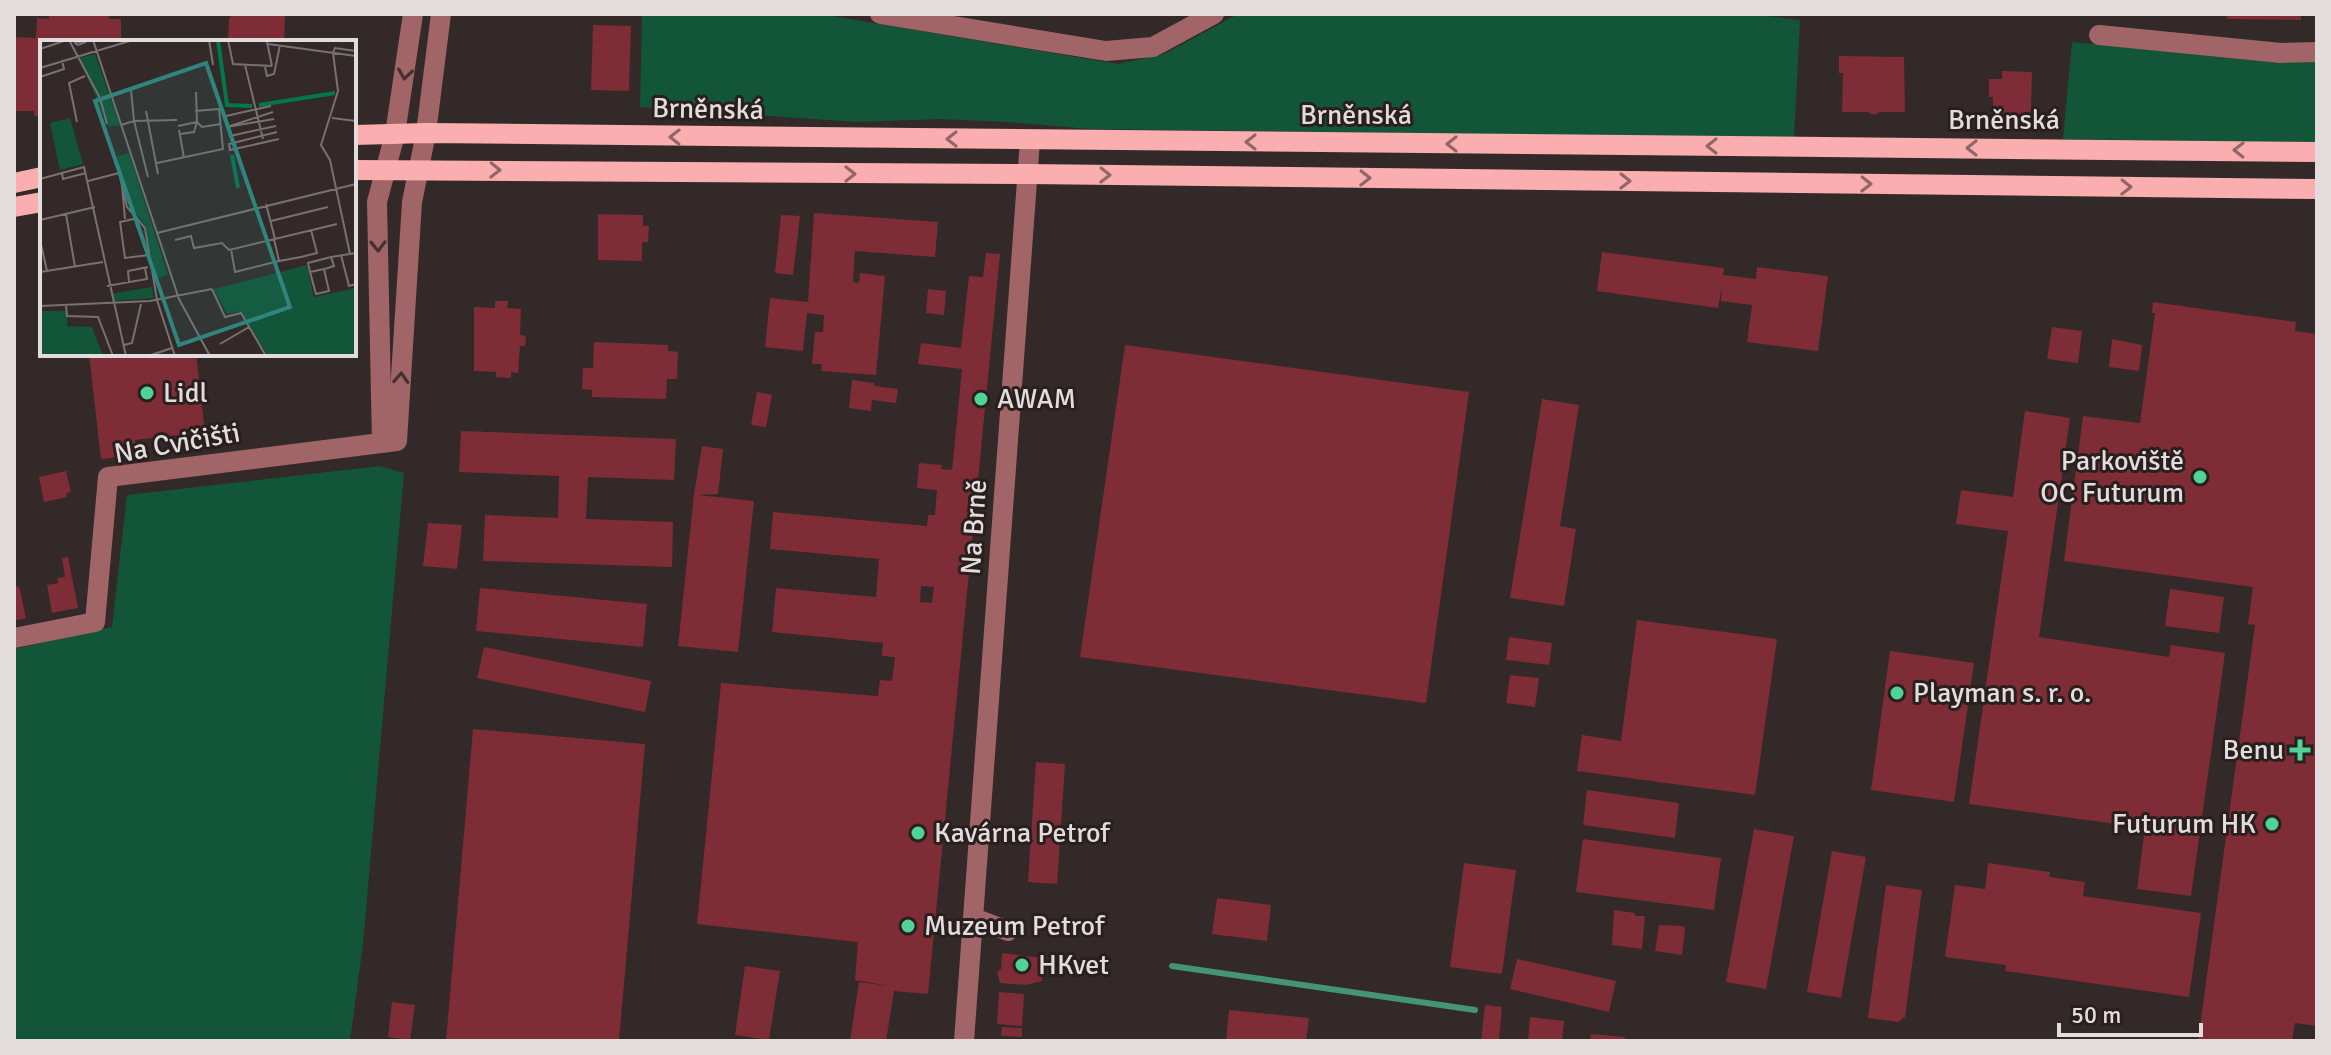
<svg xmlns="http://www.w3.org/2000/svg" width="2331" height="1055" viewBox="0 0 2331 1055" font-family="Signika,sans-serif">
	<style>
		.green { fill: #125538 }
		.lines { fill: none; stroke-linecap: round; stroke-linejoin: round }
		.stream { stroke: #449578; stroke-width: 6 }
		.building { fill: #7e2c35; fill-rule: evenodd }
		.minor { stroke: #a16568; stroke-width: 20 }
		.major { stroke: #faaeb0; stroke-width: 20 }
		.oneway { stroke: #473031 }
		.oneway2 { stroke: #926668 }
		.poi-dot { fill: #51d398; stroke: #291f1f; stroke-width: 3 }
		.labels { text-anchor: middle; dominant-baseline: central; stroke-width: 6; stroke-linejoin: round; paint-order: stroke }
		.street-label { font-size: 28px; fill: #e3dcdc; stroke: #291f1f }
		.poi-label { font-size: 28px; fill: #e3dcdc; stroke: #291f1f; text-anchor: start }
		.inset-river { fill: none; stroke: #00774d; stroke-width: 4 }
		.inset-road { fill: none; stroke: #797171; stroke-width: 2 }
		.view { fill: #2f857e; fill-opacity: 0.15; stroke: #2f857e; stroke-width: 4 }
		.inset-edge { fill: none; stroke: #e3dcdc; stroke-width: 4 }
	</style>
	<rect width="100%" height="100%" fill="#332929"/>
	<!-- green -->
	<g class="green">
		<path d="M642,14H820L1118,64L1164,54L1238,14H1750L1800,20L1794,138L1089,129L1007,122L940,119L858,122L640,107Z"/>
		<path d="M2072,42L2270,62H2317V143L2063,139Z"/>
		<path d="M380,466L404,473L363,944L350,1041H14V649L112,627L127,495Z"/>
	</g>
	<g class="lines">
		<!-- stream -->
		<path class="stream" d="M1172,966L1475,1010"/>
	</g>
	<!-- building -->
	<g class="building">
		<path d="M49,14H109V19H121V42H42V116H34V111H14V37L36,38L37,18L49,19Z"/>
		<path d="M233,14L285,15L284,42H228L229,18Z"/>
		<path d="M2227,14H2301V20L2227,19Z"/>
		<path d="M593,25L631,26L629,91L591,90Z"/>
		<path d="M1839,56L1904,57L1905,112H1880L1875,115L1867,112H1842L1843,73H1839Z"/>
		<path d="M2002,71L2032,72L2031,113H2022L2018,116L2011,113H1993V97H1989V79H2002Z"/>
		<path d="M814,213L938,222L935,257L855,251L853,282L859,283L860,273L885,276L876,375L821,371L822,364H812L815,332H823L824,315L807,313L803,351L765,347L770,298L808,302Z"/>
		<path d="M598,214L643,215V226H649L648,242H642V261L598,260Z"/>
		<path d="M781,215L800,216L793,275L775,273Z"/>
		<path d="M1602,252L1724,268L1723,275L1756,279L1757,267L1828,276L1818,351L1747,342L1752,305L1721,301L1722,286L1718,308L1597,291Z"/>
		<path d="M986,253L1000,254L928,994L894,991L886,1041H850L859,982L889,986L855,980L858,942L697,924L721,683L878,696L880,680L892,681L895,657L882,656L883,643L772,632L776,588L876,597L879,559L770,549L773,512L927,526L928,515H935L937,490L917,488L919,463L942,465L941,469L952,470L962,369L918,364L921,343L961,348L969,276L983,277ZM921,586L934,587L932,603L920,602Z"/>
		<path d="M928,289L946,291L944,315L926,313Z"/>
		<path d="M495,301H508L507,308L521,309L520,335L526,336L525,346H520L518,373L511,372V378L496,377V372L474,371V307L495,308Z"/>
		<path d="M2153,302L2296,322L2295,331L2317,334V1026L2295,1023L2292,1041H2198L2255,625L2248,624L2253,587L2064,561L2083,416L2140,423L2155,313H2152Z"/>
		<path d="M2052,327L2082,331L2078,363L2047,359Z"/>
		<path d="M2112,339L2142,345L2139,371L2109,367Z"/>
		<path d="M594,342L668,345V351L678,352L677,379H667L666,399L592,397V390L582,389L583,368H593Z"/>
		<path d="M1125,345L1469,392L1426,703L1080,657Z"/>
		<path d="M89,354H196L205,432L135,440L137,455L101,459Z"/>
		<path d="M852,380L874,383V386L898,389L896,403L872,400L871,411L849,408Z"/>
		<path d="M757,392L772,395L766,427L751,425Z"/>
		<path d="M1542,399L1579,405L1560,526L1576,529L1564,606L1510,598Z"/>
		<path d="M2025,411L2070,418L2039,637L2169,657L2171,645L2225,653L2191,896L2137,889L2145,828L1969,804L2008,531L1956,524L1961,490L2013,497Z"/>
		<path d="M461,431L676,439L674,480L588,477L586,519L673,522L672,567L483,561L485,515L558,518L559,476L459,472Z"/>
		<path d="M702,446L723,449L718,494L698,495L754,501L738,652L678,646L694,494Z"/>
		<path d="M66,471L71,492L66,493L67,497L44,502L39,477Z"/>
		<path d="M428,523L462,525L457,569L423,566Z"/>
		<path d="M68,557L78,608L52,613L47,585L58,583L57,578L65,577L62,558Z"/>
		<path d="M19,586L26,618L14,621V587Z"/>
		<path d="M480,588L647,604L643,647L476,631Z"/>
		<path d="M2170,589L2224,597L2219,633L2165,626Z"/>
		<path d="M1637,620L1777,639L1755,795L1577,771L1582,735L1621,741Z"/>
		<path d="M1509,637L1552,643L1549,665L1506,660Z"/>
		<path d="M484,647L651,681L645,712L477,678Z"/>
		<path d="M1890,651L1974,663L1954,802L1871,790Z"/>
		<path d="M1510,675L1539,678L1535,707L1506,703Z"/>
		<path d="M473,729L645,744L619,1041H446Z"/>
		<path d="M1036,762L1065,764L1057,884L1028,882Z"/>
		<path d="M1587,790L1679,803L1675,838L1583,825Z"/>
		<path d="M1754,829L1794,836L1766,989L1726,982Z"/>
		<path d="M1583,839L1721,858L1714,910L1576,892Z"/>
		<path d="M1832,851L1866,857L1841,998L1807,992Z"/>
		<path d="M1464,863L1516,870L1502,974L1450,967Z"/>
		<path d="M1988,863L2050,872L2049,877L2085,882L2083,896L2201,913L2189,997L2005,971L2006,965L1945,957L1955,885L1985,889Z"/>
		<path d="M1886,885L1922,890L1905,1017L1898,1022L1868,1018Z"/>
		<path d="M1217,898L1271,905L1267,941L1212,934Z"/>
		<path d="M1614,910L1635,913V916H1645L1642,949L1612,945Z"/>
		<path d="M1659,925L1683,926L1685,929L1682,955L1655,951Z"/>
		<path d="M1002,953L1044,958L1042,981L1026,985L1000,983L997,972L1001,969Z"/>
		<path d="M1517,959L1616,981L1609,1012L1510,989Z"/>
		<path d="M745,966L780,971L769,1040L735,1035Z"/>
		<path d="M999,992L1024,994L1022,1026L997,1024Z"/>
		<path d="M392,1002L415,1005L410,1040L388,1037Z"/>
		<path d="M1485,1005L1502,1007L1499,1041H1481Z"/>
		<path d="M1229,1010L1309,1018L1306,1041H1226Z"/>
		<path d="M1530,1017L1564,1021L1562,1041H1528Z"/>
		<path d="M1002,1027L1022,1028V1037L1001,1036Z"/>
		<path d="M1591,1034L1625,1037L1624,1041H1590Z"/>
	</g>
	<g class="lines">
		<!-- minor -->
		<g class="minor">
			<path d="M880,14L1106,51L1153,47L1214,14"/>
			<path d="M2099,35L2281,53L2317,52"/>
			<path d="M382,443L377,202L395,134L413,14"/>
			<path d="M14,638L95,622L108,477L397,441L412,202L426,133L441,14"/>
			<path d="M974,918L1008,931"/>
			<path d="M964,1041L1030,140"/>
		</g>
		<!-- major -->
		<g class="major">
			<path d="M354,135L426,133L2317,152"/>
			<path d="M354,170L1027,174L2317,189"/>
			<path d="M14,183L42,177"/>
			<path d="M14,207L42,202"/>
		</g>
	</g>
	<!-- one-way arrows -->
	<defs><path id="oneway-chevron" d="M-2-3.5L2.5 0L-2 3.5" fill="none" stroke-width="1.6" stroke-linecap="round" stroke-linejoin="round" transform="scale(2)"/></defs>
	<g class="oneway">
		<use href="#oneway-chevron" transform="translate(405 74) rotate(98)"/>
		<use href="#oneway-chevron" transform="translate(378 246) rotate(89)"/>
		<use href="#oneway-chevron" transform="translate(401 378) rotate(-87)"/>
	</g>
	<g class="oneway2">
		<use href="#oneway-chevron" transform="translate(675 137) rotate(-179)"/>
		<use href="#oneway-chevron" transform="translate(952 139) rotate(-180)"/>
		<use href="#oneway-chevron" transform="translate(1251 142) rotate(-180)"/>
		<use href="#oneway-chevron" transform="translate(1452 144) rotate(-180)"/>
		<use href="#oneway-chevron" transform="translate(1712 146) rotate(-180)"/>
		<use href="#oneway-chevron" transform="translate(1972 148) rotate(-180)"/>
		<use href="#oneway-chevron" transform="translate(2239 150) rotate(-179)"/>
		<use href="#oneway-chevron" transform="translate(495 170) rotate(1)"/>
		<use href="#oneway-chevron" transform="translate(850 174)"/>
		<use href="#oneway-chevron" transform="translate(1105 175) rotate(1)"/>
		<use href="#oneway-chevron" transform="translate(1365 178) rotate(1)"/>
		<use href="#oneway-chevron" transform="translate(1625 181) rotate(1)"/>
		<use href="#oneway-chevron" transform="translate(1866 184) rotate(1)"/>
		<use href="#oneway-chevron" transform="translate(2126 187) rotate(1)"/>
	</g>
	<!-- markers -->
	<g class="poi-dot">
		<circle cx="147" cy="393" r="8"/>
		<circle cx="981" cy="399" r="8"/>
		<circle cx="2200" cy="477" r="8"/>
		<circle cx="1897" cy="693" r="8"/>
		<path d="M2296 738h8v8h8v8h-8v8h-8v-8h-8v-8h8z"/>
		<circle cx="2272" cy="824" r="8"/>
		<circle cx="918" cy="833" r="8"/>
		<circle cx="908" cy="926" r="8"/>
		<circle cx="1022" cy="965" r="8"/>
	</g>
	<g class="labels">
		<!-- street labels -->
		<g class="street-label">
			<text transform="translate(708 109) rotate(1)">Brněnská</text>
			<text x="1356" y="115">Brněnská</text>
			<text x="2004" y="120">Brněnská</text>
			<text transform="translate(177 443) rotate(-10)">Na Cvičišti</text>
			<text transform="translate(974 527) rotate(-86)">Na Brně</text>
		</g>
		<!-- poi labels -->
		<g class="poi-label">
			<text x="163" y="393">Lidl</text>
			<text x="997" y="399">AWAM</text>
			<text x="2184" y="461" text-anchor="end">Parkoviště<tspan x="2184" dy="32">OC Futurum</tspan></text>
			<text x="1913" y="693">Playman s. r. o.</text>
			<text x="2284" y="750" text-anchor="end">Benu</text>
			<text x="2256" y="824" text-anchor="end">Futurum HK</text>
			<text x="934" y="833">Kavárna Petrof</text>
			<text x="924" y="926">Muzeum Petrof</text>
			<text x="1038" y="965">HKvet</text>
		</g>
	</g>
	<!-- overview -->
	<g transform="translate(40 40)">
		<rect width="316" height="316" fill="#332929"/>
		<path d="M55,14L80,85L69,87L39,18ZM30,78L43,124L20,130L10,83ZM89,113L128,235L115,239L106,186L87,163L77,116ZM267,225L274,257L316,248V316H228L201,271L187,274L174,249ZM112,247L114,258L74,261L70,254ZM0,271H28L27,286L52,287L63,316H0Z" fill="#125538"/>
		<path class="inset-river" d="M178,0L187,65L212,66M219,65L295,53M192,115L198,148"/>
		<path class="inset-road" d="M29,0L60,58L67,84M34,0L35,3L38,5L46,2H35M53,0L139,259L170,316M169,0L173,25M188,0L193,24L232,26M227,2L232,26M228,4L316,16M0,9L27,0M293,13L298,51L281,105L290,120L310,214M293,13L295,8L316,11M205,25L223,99M225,27L227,36L234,34L240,5M0,28L93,0M0,37L24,29L22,20M106,71L118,134M233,72L187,87L234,79M186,76L231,66M292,78L316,81M37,82L29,43L45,36M81,85L94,81L91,50M138,86L157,82L156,52M189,89L190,96L236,86M139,90L144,118M237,92L189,104L190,110L239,99M140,94L154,92L157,82L162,87L181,84M117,123L183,109L179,69L155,71M22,133L23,139L46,133M108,137L94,81L137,80M0,139L44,127L86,316M48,141L79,133L87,167L105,188L117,260L135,316M82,146L85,179M226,164L235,199M26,174L35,227M98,178L80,182L85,218L109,215M0,180L55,167M231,181L288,167M117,193L316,144M234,199L239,221L261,217L277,213L271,190M0,200L7,231M135,200L151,196L154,208L182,203L189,210L297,184M191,209L195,232L239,221M301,215L309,246L316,244M284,229L289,251L276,254L270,232L284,229L288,228L294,226L291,217L316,213M0,232L63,222M270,232L268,223L291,217M89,242L88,231L108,227M67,246L107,239L105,228M172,249L185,277L201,273L226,316M0,266L110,261L172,249M26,266L27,276L58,277L73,316M180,304L209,287M84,305L92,303L101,264M108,316L132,308"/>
		<path class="view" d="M166,23L250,267L139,305L55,61Z"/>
		<rect width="316" height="316" class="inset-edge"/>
	</g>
	<!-- border -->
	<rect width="2331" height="1055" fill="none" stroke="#e3dcdc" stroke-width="32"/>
	<!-- scale -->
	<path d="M2059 1023v12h142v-12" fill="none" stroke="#e3dcdc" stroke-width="4"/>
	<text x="2071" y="1023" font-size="24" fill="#e3dcdc" stroke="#291f1f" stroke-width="6" paint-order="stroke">50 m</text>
</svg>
